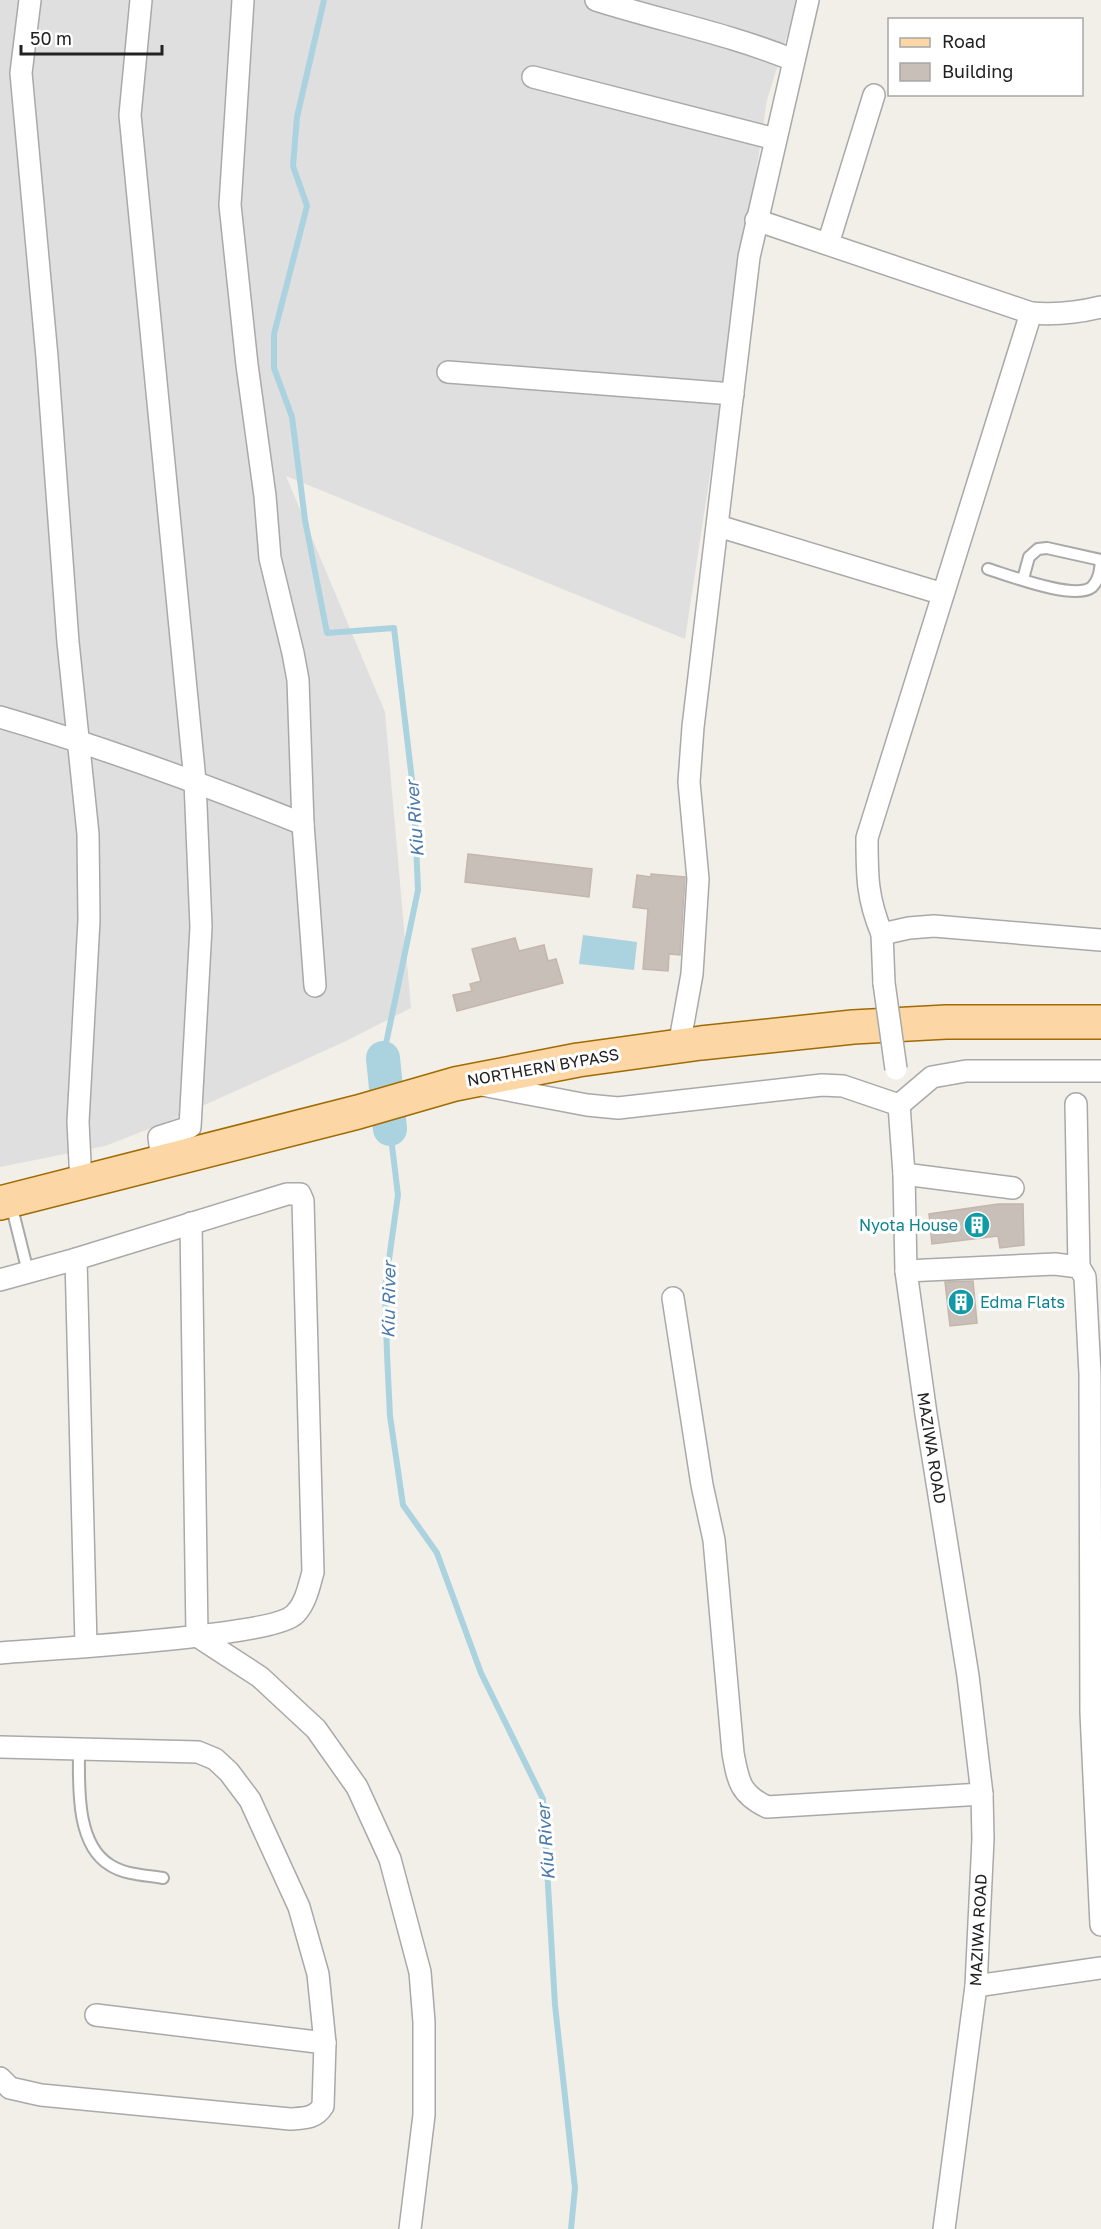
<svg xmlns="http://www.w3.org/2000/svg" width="1101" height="2229" viewBox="0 0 1101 2229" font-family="'Golos Text',sans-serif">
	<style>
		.residential { fill: #e0dfdf }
		.water { fill: #aad3df }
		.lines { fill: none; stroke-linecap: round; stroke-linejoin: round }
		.stream { stroke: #aad3df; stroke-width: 6 }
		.river { stroke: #aad3df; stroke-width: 34 }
		.building { fill: #c7bfb8; stroke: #c4b6ab; stroke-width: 1.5 }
		.lane-casing { stroke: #a9a9a9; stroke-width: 14 }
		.street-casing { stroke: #a9a9a9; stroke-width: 24 }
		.primary-casing { stroke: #a06b00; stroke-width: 36 }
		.lane { stroke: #fff; stroke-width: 10 }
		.street { stroke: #fff; stroke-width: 21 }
		.primary { stroke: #fcd6a4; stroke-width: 33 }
		.street-bridge-casing { stroke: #a9a9a9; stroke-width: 24; stroke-linecap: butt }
		.street-bridge { stroke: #fff; stroke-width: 21 }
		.labels { text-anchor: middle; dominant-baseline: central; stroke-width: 6; stroke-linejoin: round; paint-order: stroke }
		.street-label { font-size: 16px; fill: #222; stroke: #fff }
		.culture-label { font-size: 16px; fill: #0d838f; stroke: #fff; text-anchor: end }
		.water-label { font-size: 18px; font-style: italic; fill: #4a7aab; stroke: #fff }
	</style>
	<rect width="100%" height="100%" fill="#f2efe9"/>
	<!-- residential -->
	<path class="residential" d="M0,0H798L767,100L685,639L286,476L385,712L411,1008L346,1041L167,1122L105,1146L0,1167Z"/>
	<!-- water -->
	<path class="water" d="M583,935L637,942L634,970L579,964Z"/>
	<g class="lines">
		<!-- stream -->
		<g class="stream">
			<path d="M324,0L297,117L293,166L307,206L274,334V368L292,417L305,520L327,633L394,628L414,797L418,890L383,1058"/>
			<path d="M390,1129L398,1195L385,1288L387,1354L390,1416L403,1505L437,1553L481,1673L543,1799L555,2005L575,2188L571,2229"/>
		</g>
		<!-- river -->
		<path class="river" d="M383,1058L390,1129"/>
	</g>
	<!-- building -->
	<g class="building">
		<path d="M468,854L592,869L589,897L465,882Z"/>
		<path d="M651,874L685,877L680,955L669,954L668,971L643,969L648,909L633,907L637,875L651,877Z"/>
		<path d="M515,938L519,951L544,945L548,961L556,959L563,983L457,1011L453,995L472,991L470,984L481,981L472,949Z"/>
		<path d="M998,1204H1023L1024,1245L1000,1248L998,1236L932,1244L929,1214Z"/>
		<path d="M973,1281L977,1323L950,1326L945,1282Z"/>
	</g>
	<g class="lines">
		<defs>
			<g id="lane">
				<path d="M988,569C1008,575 1075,601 1092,587C1099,580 1100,571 1101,561"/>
				<path d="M1023,579L1029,557L1038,549L1047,548L1101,560"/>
				<path d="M11,1204L28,1272"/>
				<path d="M79,1749C79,1783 75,1844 110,1865C125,1875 146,1875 163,1878"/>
			</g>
			<g id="street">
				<path d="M30,0L21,73L47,357L68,642L88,834L89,920L78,1122L81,1183"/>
				<path d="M141,0L130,115L195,781L201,927L190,1127L159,1137L162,1161"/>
				<path d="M243,0L230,205L247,365L265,496L270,558L293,653L298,680L303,824L315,986"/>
				<path d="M596,0C662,21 730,34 793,60"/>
				<path d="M533,77L775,139"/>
				<path d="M756,220L1031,313L867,838C867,876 867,898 882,934L909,928L934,926L1101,940"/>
				<path d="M828,244L874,95"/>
				<path d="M1031,313C1056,315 1077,313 1101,307"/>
				<path d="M448,372L733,394"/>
				<path d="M718,526L943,594"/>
				<path d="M0,717C103,747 203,784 303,824"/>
				<path d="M882,934L884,983"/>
				<path d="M679,1046L692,974L698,879L689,782L693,727L749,257L808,0"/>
				<path d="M482,1085L587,1105L618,1108L822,1085L843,1086L899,1105L904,1174L906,1271L926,1414L968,1676L982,1794L983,1839L976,1986L944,2229"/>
				<path d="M1076,1104L1079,1267"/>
				<path d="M899,1105L932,1077L966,1071H1101"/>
				<path d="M904,1174L1013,1188"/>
				<path d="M191,1223L197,1636"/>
				<path d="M76,1259L86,1645"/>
				<path d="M906,1271L1055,1264L1079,1267L1085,1277L1090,1374L1091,1713L1101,1925"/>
				<path d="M0,1280L76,1259L287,1194H300L303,1201L313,1572C309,1586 306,1603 295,1614C273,1637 45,1649 0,1653"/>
				<path d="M673,1298L702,1485L714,1540L733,1753C738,1781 740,1794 767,1807L982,1794"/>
				<path d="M197,1636L260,1677L316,1729L357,1787L390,1859L420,1972L424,2022V2115L410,2229"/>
				<path d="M0,1747L198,1752L215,1759L229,1772L250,1800L299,1907L318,1974L325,2043L323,2106C315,2119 304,2118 290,2119L41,2095L10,2088L0,2078"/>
				<path d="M976,1986L1101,1968"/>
				<path d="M96,2015L325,2043"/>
			</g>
			<path id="primary" d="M0,1203L358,1112L455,1084L578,1060L701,1043L853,1027L946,1022H1101"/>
		</defs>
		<!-- lane casing -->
		<use href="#lane" class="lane-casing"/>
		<!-- street casing -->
		<use href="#street" class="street-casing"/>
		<!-- primary casing -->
		<use href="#primary" class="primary-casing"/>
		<!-- lane -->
		<use href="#lane" class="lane"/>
		<!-- street -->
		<use href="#street" class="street"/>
		<!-- primary -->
		<use href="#primary" class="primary"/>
		<defs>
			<path id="street-bridge" d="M884,983L896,1069"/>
		</defs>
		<!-- street-bridge casing -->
		<use href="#street-bridge" class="street-bridge-casing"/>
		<!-- street-bridge -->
		<use href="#street-bridge" class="street-bridge"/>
	</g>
	<!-- icons -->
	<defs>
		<symbol id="building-disc" viewBox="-11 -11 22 22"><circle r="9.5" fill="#0f9aa8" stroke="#fff"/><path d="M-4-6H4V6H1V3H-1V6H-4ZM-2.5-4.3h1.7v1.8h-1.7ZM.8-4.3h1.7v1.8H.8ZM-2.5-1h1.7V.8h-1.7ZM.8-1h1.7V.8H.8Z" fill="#fff"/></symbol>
	</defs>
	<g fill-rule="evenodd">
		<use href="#building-disc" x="962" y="1210" width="30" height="30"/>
		<use href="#building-disc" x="946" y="1287" width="30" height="30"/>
	</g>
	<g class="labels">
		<!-- street labels -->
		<g class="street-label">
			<text transform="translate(543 1067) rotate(-10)">NORTHERN BYPASS</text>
			<text transform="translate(932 1448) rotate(81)">MAZIWA ROAD</text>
			<text transform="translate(978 1930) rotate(-87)">MAZIWA ROAD</text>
		</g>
		<!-- culture labels -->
		<g class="culture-label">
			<text x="958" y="1225">Nyota House</text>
			<text x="980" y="1302" text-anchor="start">Edma Flats</text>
		</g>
		<!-- water labels -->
		<g class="water-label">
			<text transform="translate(414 819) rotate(-94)">Kiu River</text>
			<text transform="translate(388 1300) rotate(-89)">Kiu River</text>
			<text transform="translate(545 1842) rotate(-94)">Kiu River</text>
		</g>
	</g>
	<!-- legend -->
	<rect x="888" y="18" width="195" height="78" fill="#ffffff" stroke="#a7a7a7" stroke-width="1.5"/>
	<rect x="900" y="38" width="30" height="9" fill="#fcd6a4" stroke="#a7a7a7" stroke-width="1.5"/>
	<text x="942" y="48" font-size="18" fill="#222222">Road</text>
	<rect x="900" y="63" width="30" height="18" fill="#c7bfb8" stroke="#a7a7a7" stroke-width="1.5"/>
	<text x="942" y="78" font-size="18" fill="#222222">Building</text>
	<!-- scale -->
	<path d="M21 45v9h141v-9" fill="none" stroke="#222222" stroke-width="3"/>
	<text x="30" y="45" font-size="18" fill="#222222" stroke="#ffffff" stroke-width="4.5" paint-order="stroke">50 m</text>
</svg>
